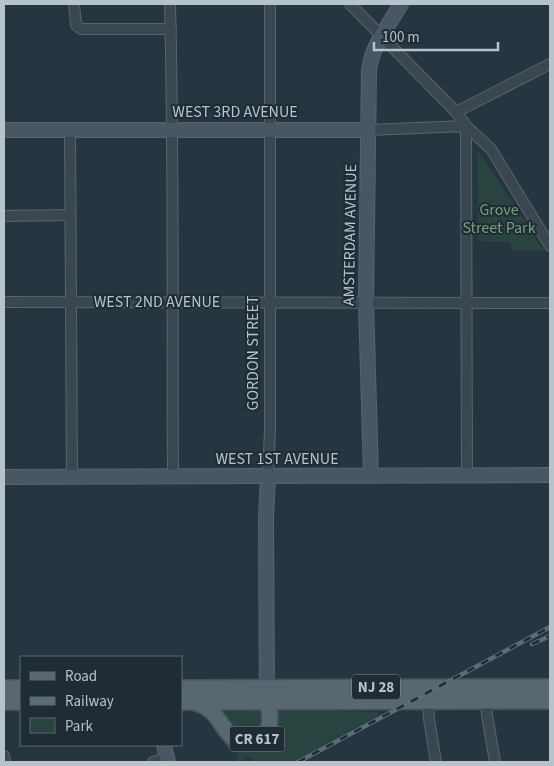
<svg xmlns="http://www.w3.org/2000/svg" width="554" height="766" viewBox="0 0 554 766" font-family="'Source Sans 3',sans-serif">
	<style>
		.green { fill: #294341 }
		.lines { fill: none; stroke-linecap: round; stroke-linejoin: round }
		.street-casing { stroke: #58656e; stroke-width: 12 }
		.secondary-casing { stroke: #58656e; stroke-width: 16 }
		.primary-casing { stroke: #47535c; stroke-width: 18 }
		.street { stroke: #3a4750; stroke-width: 10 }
		.secondary { stroke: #485763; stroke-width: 14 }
		.primary { stroke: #586770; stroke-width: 15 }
		.rail-casing { stroke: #5c6c77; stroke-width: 4.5 }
		.rail { stroke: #1f2c35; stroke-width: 2.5; stroke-dasharray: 8; stroke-linecap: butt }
		.labels { text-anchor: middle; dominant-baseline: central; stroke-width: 4; stroke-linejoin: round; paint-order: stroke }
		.shield { fill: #1f2c35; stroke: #89959e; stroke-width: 1 }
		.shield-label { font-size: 15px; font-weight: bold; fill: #b7c2cb }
		.street-label { font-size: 16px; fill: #b7c2cb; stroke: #1f2c35 }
		.park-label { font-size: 16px; fill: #75a077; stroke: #1f2c35 }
	</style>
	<rect width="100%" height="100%" fill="#263640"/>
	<!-- green -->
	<g class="green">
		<path d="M477,152L482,156L544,251H513L510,242L478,241Z"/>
		<path d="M221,709H263L264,722L258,733C234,740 232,728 219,710Z"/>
		<path d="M335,710L334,711L377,712L380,715L293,762H255L253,758L249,757L237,762V749H228L222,737L243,748L277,711Z"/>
	</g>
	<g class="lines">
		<defs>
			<g id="street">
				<path d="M74,4L76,25L81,29H171"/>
				<path d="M170,4C174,161 172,319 173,476"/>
				<path d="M350,4L456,112L466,126L491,149L550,246"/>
				<path d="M456,112L550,64"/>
				<path d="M70,130L72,476"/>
				<path d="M368,130L466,126L467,476"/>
				<path d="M4,216L70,215"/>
				<path d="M4,302L550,303"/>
				<path d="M268,476L270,430V4"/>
				<path d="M485,696L487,715L495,762"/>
				<path d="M428,701L429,719L436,762"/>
				<path d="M4,756L5,762"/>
				<path d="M153,762L167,758"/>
			</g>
			<g id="secondary">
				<path d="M4,130H368"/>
				<path d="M371,476L366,302L369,70C372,45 389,25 401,4"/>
				<path d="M4,477L550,475"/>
				<path d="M267,698L266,518L268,476"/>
				<path d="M164,745L168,762"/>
			</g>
			<g id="primary">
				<path d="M4,688H21"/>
				<path d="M181,688L550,687"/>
				<path d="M4,702H21"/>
				<path d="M181,702L550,701"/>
				<path d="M196,703C202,705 208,708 213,713C226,726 233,756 261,737C273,729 270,713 268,701"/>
			</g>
		</defs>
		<!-- street casing -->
		<use href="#street" class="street-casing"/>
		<!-- secondary casing -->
		<use href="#secondary" class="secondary-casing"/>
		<!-- primary casing -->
		<use href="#primary" class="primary-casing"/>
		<!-- street -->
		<use href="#street" class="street"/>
		<!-- secondary -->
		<use href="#secondary" class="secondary"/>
		<!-- primary -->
		<use href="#primary" class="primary"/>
		<defs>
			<g id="rail">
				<path d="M532,644L550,636"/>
				<path d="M298,762L550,627"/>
			</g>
		</defs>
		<!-- rail casing -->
		<use href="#rail" class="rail-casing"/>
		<!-- rail -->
		<use href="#rail" class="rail"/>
	</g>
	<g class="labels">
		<!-- shield labels -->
		<g class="shield">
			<rect x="352" y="674.5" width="48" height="25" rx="4"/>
			<rect x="229.5" y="726.5" width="55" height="25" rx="4"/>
		</g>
		<g class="shield-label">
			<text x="376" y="687">NJ 28</text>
			<text x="257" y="739">CR 617</text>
		</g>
		<!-- street labels -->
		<g class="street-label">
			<text x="235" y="112">WEST 3RD AVENUE</text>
			<text transform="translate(350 235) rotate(-89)">AMSTERDAM AVENUE</text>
			<text x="157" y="302">WEST 2ND AVENUE</text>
			<text transform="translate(253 353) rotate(-90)">GORDON STREET</text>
			<text x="277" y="459">WEST 1ST AVENUE</text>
		</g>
		<!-- park labels -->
		<g class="park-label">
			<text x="499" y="210">Grove<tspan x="499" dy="18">Street Park</tspan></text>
		</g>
	</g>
	<!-- border -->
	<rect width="554" height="766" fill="none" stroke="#b7c2cb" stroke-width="10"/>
	<!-- legend -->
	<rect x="20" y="656" width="162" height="90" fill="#1f2c35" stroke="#5c6871"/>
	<rect x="30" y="672" width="25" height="8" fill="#586770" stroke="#5c6871"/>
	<text x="65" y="681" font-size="15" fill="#b7c2cb">Road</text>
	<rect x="30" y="697" width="25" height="8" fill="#5c6c77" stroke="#5c6871"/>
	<text x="65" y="706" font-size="15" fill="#b7c2cb">Railway</text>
	<rect x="30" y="718" width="25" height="15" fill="#294341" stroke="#5c6871"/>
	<text x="65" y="731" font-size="15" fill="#b7c2cb">Park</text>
	<!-- scale -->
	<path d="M374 42v8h124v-8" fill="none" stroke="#b7c2cb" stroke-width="2.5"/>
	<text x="382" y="42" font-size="15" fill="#b7c2cb" stroke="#1f2c35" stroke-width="4" paint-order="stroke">100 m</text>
</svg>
